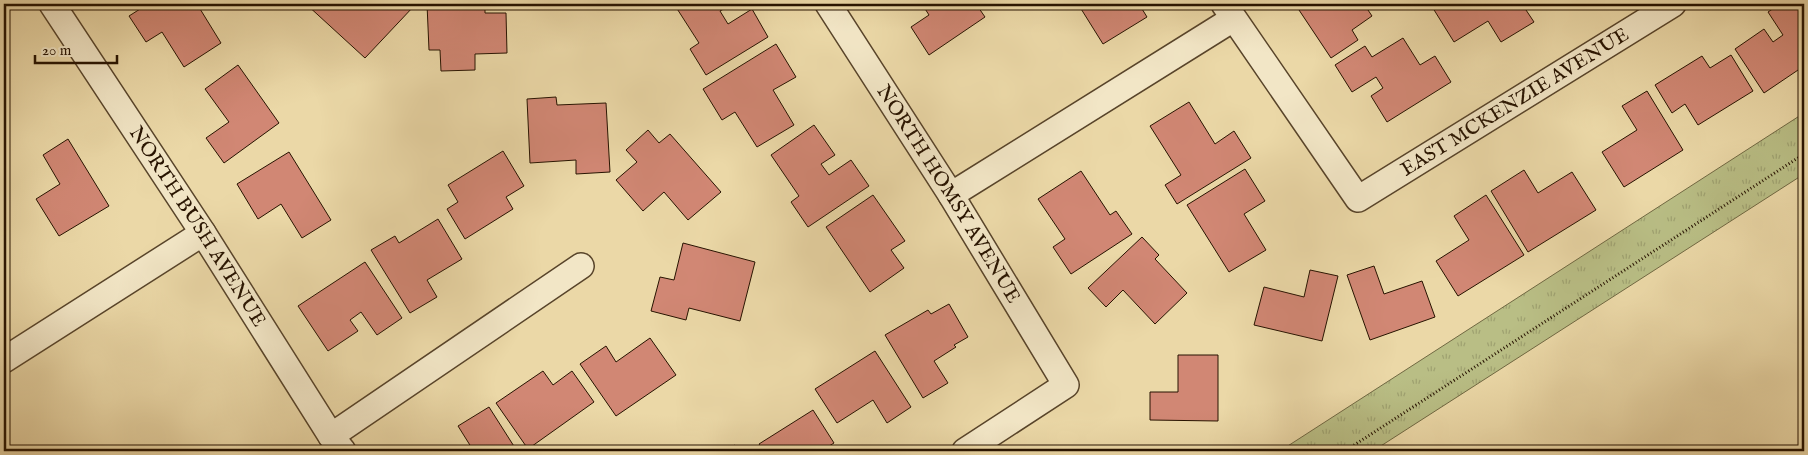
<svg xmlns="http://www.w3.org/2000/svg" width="1808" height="455" viewBox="0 0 1808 455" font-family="'IM FELL English',serif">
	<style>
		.park { fill: url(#park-tufts); stroke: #706842 }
		.building { fill: #d18774; stroke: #271300 }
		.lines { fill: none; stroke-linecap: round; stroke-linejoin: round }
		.street-casing { stroke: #58442a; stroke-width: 28 }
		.path { stroke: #271300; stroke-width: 3; stroke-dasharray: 1 2.5; stroke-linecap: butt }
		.street { stroke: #f2e6c6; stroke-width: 25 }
		.labels { text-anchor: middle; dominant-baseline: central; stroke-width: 4; stroke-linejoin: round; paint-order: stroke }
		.street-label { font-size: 20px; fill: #271300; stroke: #f2e6c6 }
	</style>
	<defs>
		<pattern id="park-tufts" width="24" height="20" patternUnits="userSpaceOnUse" patternTransform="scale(1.25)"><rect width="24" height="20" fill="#b9be85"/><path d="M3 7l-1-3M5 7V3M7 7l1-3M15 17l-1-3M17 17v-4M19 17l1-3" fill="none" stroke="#9fa271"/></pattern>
	</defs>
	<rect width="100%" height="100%" fill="#ebd8a7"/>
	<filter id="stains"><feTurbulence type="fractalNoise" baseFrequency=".004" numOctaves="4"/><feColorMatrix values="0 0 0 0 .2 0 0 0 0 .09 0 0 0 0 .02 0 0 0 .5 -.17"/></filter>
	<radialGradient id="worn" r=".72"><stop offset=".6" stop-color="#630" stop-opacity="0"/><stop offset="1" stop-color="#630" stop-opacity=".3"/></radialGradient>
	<!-- park -->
	<path class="park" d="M1804,113V174L1373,451H1280Z"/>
	<!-- building -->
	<g class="building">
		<path d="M148,4H197L221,43L184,67L162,32L146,42L129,16Z"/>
		<path d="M306,4H412L414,6L365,58Z"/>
		<path d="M427,4H485V13H506L507,53L475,54V70L441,71L440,50H429Z"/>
		<path d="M674,4H733L720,11L728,24L752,9L768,37L706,75L690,49L699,43Z"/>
		<path d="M922,4H976L985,17L929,55L911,27L929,15Z"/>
		<path d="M1078,4H1139L1147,17L1103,44Z"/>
		<path d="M1308,4H1364L1372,16L1352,30L1358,40L1331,58L1299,10Z"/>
		<path d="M1433,4H1522L1534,22L1501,42L1488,21L1454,42L1431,5Z"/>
		<path d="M1551,4H1563L1554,9Z"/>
		<path d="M1780,4H1800L1804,10V66L1764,93L1735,49L1764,29L1773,42L1783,35L1768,12Z"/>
		<path d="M1403,38L1420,65L1435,56L1451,82L1387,122L1371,96L1383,88L1376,77L1352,92L1335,65L1365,46L1372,57Z"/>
		<path d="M776,44L796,77L773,90L794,125L757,147L735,112L722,120L703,89Z"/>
		<path d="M1731,55L1753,91L1698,125L1685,104L1672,113L1655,85L1702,56L1710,68Z"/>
		<path d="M238,65L279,123L224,163L206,138L229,122L205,89Z"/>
		<path d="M1647,91L1683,150L1624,187L1602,152L1637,130L1622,106Z"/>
		<path d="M556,97L557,105L606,103L610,172L576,174V160L530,163L527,99Z"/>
		<path d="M1189,102L1215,144L1234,131L1251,158L1177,204L1165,185L1181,175L1150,126Z"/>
		<path d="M814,125L835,155L821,164L829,175L851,160L869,186L808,227L791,202L799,196L771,155Z"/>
		<path d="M648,130L659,143L670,134L721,192L688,220L664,192L643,211L616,180L637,162L626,150Z"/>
		<path d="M68,139L109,206L59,236L36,199L60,184L43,155Z"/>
		<path d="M503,151L524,186L506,197L513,209L465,239L447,209L458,202L448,185Z"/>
		<path d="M289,152L331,220L302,238L281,204L258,219L237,184Z"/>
		<path d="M1245,169L1265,201L1244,214L1266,250L1229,272L1187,205Z"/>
		<path d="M1524,170L1538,193L1572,172L1596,210L1528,252L1491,191Z"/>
		<path d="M1081,171L1110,215L1116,211L1132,234L1071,274L1053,247L1065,239L1038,199Z"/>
		<path d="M873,195L905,241L891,250L904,268L870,292L826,227Z"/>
		<path d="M1486,195L1524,255L1458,296L1436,261L1469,240L1454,216Z"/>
		<path d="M438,219L462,259L427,280L437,297L410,313L371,250L395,236L399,243Z"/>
		<path d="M1142,237L1159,255L1155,259L1187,293L1155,324L1123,290L1106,307L1088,288Z"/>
		<path d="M683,243L755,262L740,321L689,308L686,320L651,311L660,277L674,280Z"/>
		<path d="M365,262L402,318L377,335L361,312L350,320L358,331L328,351L298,306Z"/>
		<path d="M1374,266L1384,294L1422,281L1435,317L1370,340L1347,275Z"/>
		<path d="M1310,270L1338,276L1322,341L1254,325L1264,287L1304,297Z"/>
		<path d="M949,304L968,337L954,345L956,347L934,361L948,383L923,398L885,335L928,310L931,314Z"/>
		<path d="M650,338L676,375L616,416L580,364L606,346L616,362Z"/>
		<path d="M875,351L911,407L887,423L873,400L837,423L815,389Z"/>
		<path d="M1178,355H1218V421L1150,420V392H1178Z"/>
		<path d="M543,371L553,385L572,371L594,402L528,449L496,403Z"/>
		<path d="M489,407L517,451H471L473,450L458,426Z"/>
		<path d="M813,410L834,443L821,451H764L759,444Z"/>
		<path d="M735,445L738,451H725Z"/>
	</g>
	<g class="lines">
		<defs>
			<g id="street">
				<path id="s1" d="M52,4L203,233L331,436L343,451"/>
				<path id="s2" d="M828,4L951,195L1066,385L965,451"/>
				<path id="s3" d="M1224,4L1358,199L1673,4"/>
				<path d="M951,195L1233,19"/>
				<path d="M4,360L203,233"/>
				<path d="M331,436L581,266"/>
			</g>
		</defs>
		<!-- street casing -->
		<use href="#street" class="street-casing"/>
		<!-- path -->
		<path class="path" d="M1345,451L1804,154"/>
		<!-- street -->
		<use href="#street" class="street"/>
	</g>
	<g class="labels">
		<!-- street labels -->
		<g class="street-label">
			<text stroke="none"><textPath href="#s3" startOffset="421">EAST MCKENZIE AVENUE</textPath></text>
			<text stroke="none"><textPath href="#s2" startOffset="225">NORTH HOMSY AVENUE</textPath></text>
			<text stroke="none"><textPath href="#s1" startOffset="266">NORTH BUSH AVENUE</textPath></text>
		</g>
	</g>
	<!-- margin -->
	<rect width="1808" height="455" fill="none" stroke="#ebd8a7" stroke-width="20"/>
	<rect x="5" y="5" width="1798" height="445" fill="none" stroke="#271300" stroke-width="2.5"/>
	<rect x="10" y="10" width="1788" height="435" fill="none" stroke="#271300"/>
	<!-- scale -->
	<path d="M35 55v8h82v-8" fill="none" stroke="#271300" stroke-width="2.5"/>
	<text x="42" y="55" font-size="15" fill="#271300" stroke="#f2e6c6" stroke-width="4" paint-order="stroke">20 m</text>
	<rect width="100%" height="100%" filter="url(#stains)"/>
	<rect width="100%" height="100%" fill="url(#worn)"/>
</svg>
